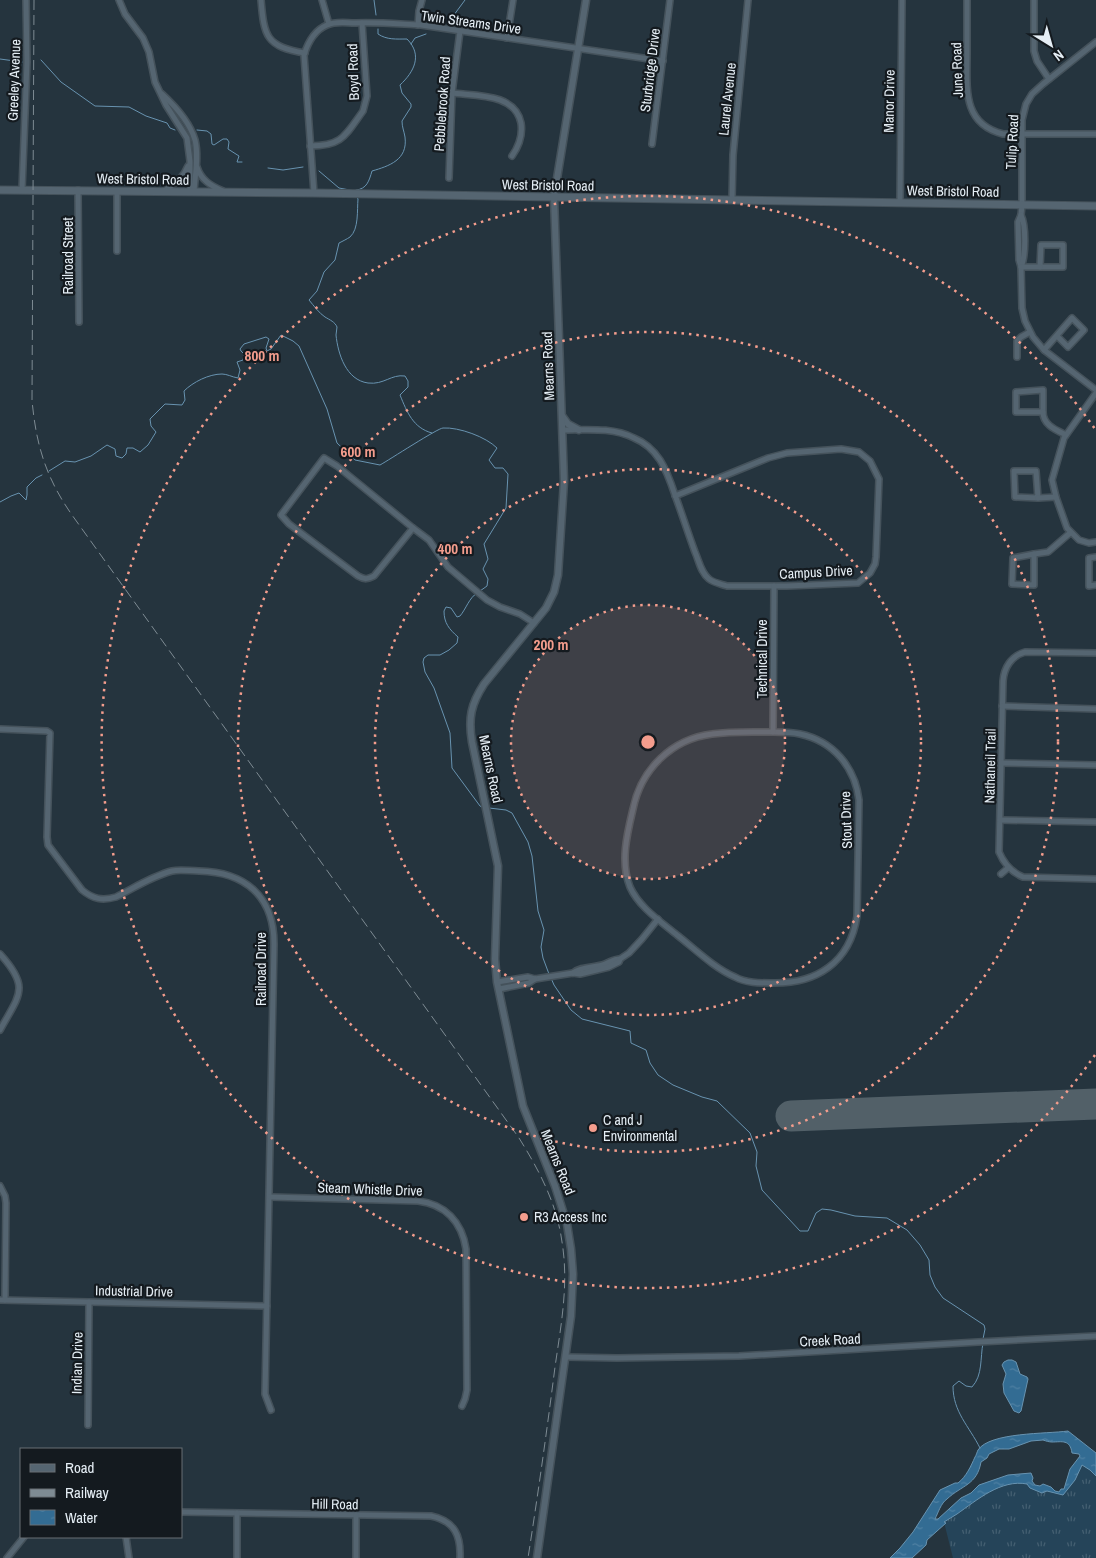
<svg xmlns="http://www.w3.org/2000/svg" width="1096" height="1558" viewBox="0 0 1096 1558" font-family="'Archivo Narrow',sans-serif">
	<style>
		.grass { fill: url(#grass-tufts) }
		.water { fill: url(#water-ripples); stroke: #6893b0; fill-rule: evenodd }
		.lines { fill: none; stroke-linecap: round; stroke-linejoin: round }
		.stream { stroke: #6893b0; stroke-width: 1 }
		.runway { stroke: #526068; stroke-width: 31 }
		.minor-casing { stroke: #45525b; stroke-width: 8 }
		.tertiary-casing { stroke: #45525b; stroke-width: 9 }
		.secondary-casing { stroke: #45525b; stroke-width: 9 }
		.minor { stroke: #556571; stroke-width: 5 }
		.tertiary { stroke: #556571; stroke-width: 6 }
		.secondary { stroke: #556571; stroke-width: 7 }
		.rail { stroke: #7e8b93; stroke-width: 1; stroke-dasharray: 10 5; stroke-linecap: butt }
		.ring { fill: none; stroke: #f49d8d; stroke-width: 2.5; stroke-dasharray: 2.5 5 }
		.poi-dot { fill: #f49d8d; stroke: #141a1f; stroke-width: 2 }
		.labels { text-anchor: middle; dominant-baseline: central; stroke-width: 4.5; stroke-linejoin: round; paint-order: stroke }
		.street-label { font-size: 14px; fill: #e5eef5; stroke: #141a1f }
		.poi-label { font-size: 14px; fill: #e5eef5; stroke: #141a1f; text-anchor: start }
		.centre { fill: #f49d8d; stroke: #141a1f; stroke-width: 2.5 }
		.ring-label { font-size: 15px; text-anchor: middle; font-weight: bold; fill: #f49d8d; stroke: #141a1f; stroke-width: 4.5; stroke-linejoin: round; paint-order: stroke }
	</style>
	<defs>
		<pattern id="grass-tufts" width="24" height="20" patternUnits="userSpaceOnUse" patternTransform="scale(1.25)"><rect width="24" height="20" fill="#254459"/><path d="M3 7l-1-3M5 7V3M7 7l1-3M15 17l-1-3M17 17v-4M19 17l1-3" fill="none" stroke="#445f71"/></pattern>
		<pattern id="water-ripples" width="26" height="14" patternUnits="userSpaceOnUse" patternTransform="scale(1.25)"><rect width="26" height="14" fill="#336c93"/><path d="M2 4q2-2 4 0t4 0M15 11q2-2 4 0t4 0" fill="none" stroke="#5081a3"/></pattern>
	</defs>
	<rect width="100%" height="100%" fill="#25343e"/>
	<!-- grass -->
	<path class="grass" d="M1082,1463L1096,1473V1558H953L943,1518L981,1491L1020,1479L1040,1488L1062,1493Z"/>
	<!-- water -->
	<g class="water">
		<path d="M1008,1360H1012L1016,1362L1020,1374L1027,1377L1028,1379L1021,1411L1019,1413L1014,1411L1004,1393L1003,1384L1006,1374L1002,1365L1004,1362Z"/>
		<path d="M1068,1431L1096,1453V1476L1090,1470L1082,1465L1075,1480L1063,1495L1047,1491L1042,1493L1030,1488L1027,1484C1001,1479 977,1500 957,1514C953,1517 948,1519 944,1522L946,1523L927,1540L926,1545L912,1558H890L900,1548L913,1532L940,1490L955,1483H958C966,1477 971,1466 975,1457C976,1456 977,1452 978,1450C990,1432 1047,1434 1068,1431ZM1043,1440C1046,1441 1049,1442 1052,1442C1062,1442 1070,1439 1072,1453L1079,1454L1080,1456L1070,1469L1064,1489H1061L1059,1492L1055,1491L1051,1487L1043,1484L1040,1486L1035,1485L1032,1481L1033,1478L1031,1473L1008,1475L979,1485L971,1493L961,1498L938,1519H935C938,1513 941,1503 947,1499C962,1485 977,1485 981,1462L987,1458L989,1454L999,1449H1009L1031,1441Z"/>
	</g>
	<g class="lines">
		<!-- stream -->
		<g class="stream">
			<path d="M374,0L376,15"/>
			<path d="M448,23L465,0"/>
			<path d="M411,44L415,38L426,34"/>
			<path d="M0,59L22,62"/>
			<path d="M41,60L61,82L95,106L129,107L146,116L167,123L170,128L175,130"/>
			<path d="M197,130L207,131L211,134L212,144L214,145L223,139H227L229,142L228,149L239,156L237,162H242"/>
			<path d="M268,168L283,170L303,167"/>
			<path d="M319,171L339,188L355,191"/>
			<path d="M356,190C367,189 369,181 372,171C389,166 408,160 405,137C404,131 402,127 402,121L411,107V104L402,93L400,85C414,72 423,55 407,39C396,39 387,40 378,34V29"/>
			<path d="M357,197L358,199C357,210 359,229 350,237C347,239 343,241 339,243L335,260L324,272L317,291L309,300C314,306 319,313 325,317C330,320 335,322 337,327C337,330 336,332 336,335C338,354 346,380 368,383C384,385 391,374 405,376L408,381V387L400,395C407,412 413,428 432,433"/>
			<path d="M49,471L65,461L75,462L91,456L107,445L115,449L116,456L122,458L126,454L127,448H133L140,452L148,445L156,432L151,426L150,419L165,404L182,405L185,400L184,391C193,382 209,374 222,374C227,374 232,377 238,378L240,370L237,362L243,360L244,354L241,351L240,349L244,344L266,337L269,339L266,348L267,351L271,349L281,335L293,341L299,346L327,409L337,443L355,460L380,465C389,460 438,428 443,428C459,427 486,437 497,448L489,460L495,468H503L508,474L506,508L484,544L488,559L483,569L488,579L487,586L480,591"/>
			<path d="M0,502L11,496L19,493L26,500L27,495V487L36,478L42,475"/>
			<path d="M477,593C469,598 466,609 460,616L457,617L451,608L446,607L444,611C444,623 449,629 458,637L457,643L449,650L440,655H428L424,658L423,662L425,672L434,688L450,733L452,768L480,806L482,807"/>
			<path d="M489,808L506,810L512,813L528,842L532,856L538,911L544,930L541,947L543,958L549,974"/>
			<path d="M551,978L554,985L571,1010L582,1019L630,1031L631,1043L646,1050L650,1063L658,1075L673,1085L702,1097L717,1101L750,1133L757,1152L756,1166L762,1190L800,1231H808L816,1213L822,1209L831,1210L855,1216L887,1218L907,1230L920,1245L929,1260L930,1275L935,1287L943,1298L984,1325L985,1329L983,1339"/>
			<path d="M980,1448C969,1426 953,1412 953,1386L959,1381L966,1386L972,1387C983,1375 980,1358 983,1343"/>
		</g>
		<!-- runway -->
		<path class="runway" d="M791,1116L1096,1104"/>
		<defs>
			<g id="minor">
				<path d="M119,0L125,14L143,38L149,52L155,82L166,105L187,138L190,161V192"/>
				<path d="M261,0C264,36 266,47 305,53"/>
				<path d="M322,0L329,24"/>
				<path d="M967,0C967,18 967,36 967,54C967,88 962,124 1003,134H1096"/>
				<path d="M1034,0V51L1037,61L1049,79"/>
				<path d="M418,25L419,11L422,0"/>
				<path d="M507,38L513,0"/>
				<path d="M1096,42L1043,84L1032,94L1026,104L1022,120V205L1021,215L1018,222L1019,260L1021,267L1022,308L1025,321L1033,337L1044,350L1096,390"/>
				<path d="M452,93C476,96 515,93 521,123C523,136 519,146 512,156"/>
				<path d="M162,94C175,106 190,123 195,140C199,156 195,175 194,192"/>
				<path d="M652,144L670,0"/>
				<path d="M310,146C342,146 345,136 363,111L367,96L362,23"/>
				<path d="M197,167C201,180 211,186 223,191"/>
				<path d="M449,178L452,93L460,31"/>
				<path d="M22,190L27,62L26,0"/>
				<path d="M78,190L79,322"/>
				<path d="M164,191C174,184 183,179 188,166"/>
				<path d="M314,193L304,55C308,42 315,30 327,25C336,21 346,23 355,23C377,22 399,24 421,25L663,61"/>
				<path d="M732,200L733,155L748,0"/>
				<path d="M900,202L902,0"/>
				<path d="M1021,215C1026,225 1026,256 1021,267"/>
				<path d="M1041,245H1063V267H1040Z"/>
				<path d="M117,251V191"/>
				<path d="M1021,267H1040"/>
				<path d="M1044,350L1072,318L1084,330L1068,347L1057,336"/>
				<path d="M1017,357V341L1021,337L1030,332"/>
				<path d="M1043,390V412H1016V392Z"/>
				<path d="M1096,393L1064,438L1052,480L1056,497L1067,528L1079,540L1089,543L1096,542"/>
				<path d="M1043,412C1043,425 1056,430 1066,435"/>
				<path d="M563,430C587,430 612,427 634,438C644,442 654,451 660,460C667,471 671,483 675,495C682,514 688,533 695,552C699,561 701,573 709,579C714,583 721,584 727,586H787L858,583L870,573L875,564L876,557L879,479L870,461L859,452L841,449L787,453L768,458L675,496"/>
				<path d="M324,458L337,466L413,528L374,576C368,579 365,580 358,576L289,524L281,515Z"/>
				<path d="M1014,471H1036L1038,498L1015,497Z"/>
				<path d="M1038,498L1056,497"/>
				<path d="M413,528L429,540L448,567L487,600L500,607L520,614L534,623"/>
				<path d="M1034,554V585L1012,584L1013,558Z"/>
				<path d="M1034,554L1048,552L1070,533"/>
				<path d="M1096,557L1089,558V586L1096,585"/>
				<path d="M1096,653L1025,652C1011,656 1004,668 1003,681L999,852C1004,864 1011,872 1023,877L1096,879"/>
				<path d="M1002,706L1096,709"/>
				<path d="M0,729L47,731L50,733L47,837L48,845L82,890C93,899 102,901 116,897C134,888 152,876 172,871C180,869 190,871 199,871C245,872 274,896 274,944L265,1394L271,1410"/>
				<path d="M773,732C782,732 791,732 800,734C833,741 855,767 859,800L857,916C850,963 816,984 772,983C759,983 746,983 735,977C714,968 695,949 677,935C660,921 639,907 630,887C620,862 627,834 633,809C641,769 672,739 712,734C732,731 753,732 773,732Z"/>
				<path d="M773,732L774,586"/>
				<path d="M1001,763L1096,765"/>
				<path d="M1000,820L1096,822"/>
				<path d="M1001,874L1008,868"/>
				<path d="M0,954C31,988 19,995 0,1030"/>
				<path d="M573,973C581,966 595,968 605,964C610,962 614,959 620,959"/>
				<path d="M497,982L528,977L535,979L573,973L580,974L609,967L619,962L620,959L629,953L642,939L658,919"/>
				<path d="M499,989L529,983L535,979"/>
				<path d="M0,1186L5,1196L6,1203L5,1300"/>
				<path d="M270,1197L418,1201C445,1204 462,1222 466,1249L467,1390L465,1399L462,1406"/>
				<path d="M0,1300L267,1306"/>
				<path d="M566,1357L617,1358L739,1356L978,1342L1096,1336"/>
				<path d="M88,1425L89,1302"/>
				<path d="M181,1512L431,1516C455,1521 461,1536 460,1558"/>
				<path d="M126,1537L129,1558"/>
				<path d="M7,1558L24,1537"/>
				<path d="M237,1558V1513"/>
				<path d="M356,1558V1515"/>
			</g>
			<g id="tertiary">
				<path d="M563,417L568,424L579,430"/>
				<path d="M537,1558L571,1316L573,1274L571,1249L567,1224L555,1186L523,1106L497,982L495,959L498,866L472,742C468,718 471,704 484,684L546,608L554,592L558,575L564,481L554,197L586,0"/>
			</g>
			<path id="secondary" d="M0,190L314,193L1096,206"/>
		</defs>
		<!-- minor casing -->
		<use href="#minor" class="minor-casing"/>
		<!-- tertiary casing -->
		<use href="#tertiary" class="tertiary-casing"/>
		<!-- secondary casing -->
		<use href="#secondary" class="secondary-casing"/>
		<!-- minor -->
		<use href="#minor" class="minor"/>
		<!-- tertiary -->
		<use href="#tertiary" class="tertiary"/>
		<!-- secondary -->
		<use href="#secondary" class="secondary"/>
		<!-- rail -->
		<path class="rail" d="M34,0L32,400C36,445 46,478 72,515L519,1138C539,1170 557,1204 562,1242C569,1284 561,1325 555,1367C547,1430 538,1494 528,1558"/>
	</g>
	<!-- distance rings -->
	<circle cx="648" cy="742" r="137" fill="#f49d8d" fill-opacity=".12"/>
	<g class="ring">
		<circle cx="648" cy="742" r="137"/>
		<circle cx="648" cy="742" r="273"/>
		<circle cx="648" cy="742" r="410"/>
		<path d="M1095 1055A546 546 0 1 1 1095 429"/>
	</g>
	<!-- markers -->
	<g class="poi-dot">
		<circle cx="593" cy="1128" r="5"/>
		<circle cx="524" cy="1217" r="5"/>
	</g>
	<g class="labels">
		<!-- street labels -->
		<g class="street-label">
			<text transform="translate(471 22) rotate(8)">Twin Streams Drive</text>
			<text transform="translate(650 70) rotate(-83)">Sturbridge Drive</text>
			<text transform="translate(957 70) rotate(-92)">June Road</text>
			<text transform="translate(353 72) rotate(-92)">Boyd Road</text>
			<text transform="translate(14 80) rotate(-88)">Greeley Avenue</text>
			<text transform="translate(727 99) rotate(-84)">Laurel Avenue</text>
			<text transform="translate(889 101) rotate(-89)">Manor Drive</text>
			<text transform="translate(442 104) rotate(-86)">Pebblebrook Road</text>
			<text transform="translate(1012 142) rotate(-87)">Tulip Road</text>
			<text transform="translate(143 179) rotate(1)">West Bristol Road</text>
			<text transform="translate(548 185) rotate(1)">West Bristol Road</text>
			<text transform="translate(953 191) rotate(1)">West Bristol Road</text>
			<text transform="translate(68 256) rotate(-90)">Railroad Street</text>
			<text transform="translate(548 366) rotate(-92)">Mearns Road</text>
			<text transform="translate(816 572) rotate(-3)">Campus Drive</text>
			<text transform="translate(762 659) rotate(-90)">Technical Drive</text>
			<text transform="translate(990 766) rotate(-89)">Nathaneil Trail</text>
			<text transform="translate(491 769) rotate(78)">Mearns Road</text>
			<text transform="translate(846 820) rotate(-92)">Stout Drive</text>
			<text transform="translate(261 969) rotate(-90)">Railroad Drive</text>
			<text transform="translate(558 1162) rotate(68)">Mearns Road</text>
			<text transform="translate(370 1189) rotate(2)">Steam Whistle Drive</text>
			<text transform="translate(134 1291) rotate(1)">Industrial Drive</text>
			<text transform="translate(830 1340) rotate(-3)">Creek Road</text>
			<text transform="translate(77 1363) rotate(-89)">Indian Drive</text>
			<text transform="translate(335 1504) rotate(1)">Hill Road</text>
		</g>
		<!-- poi labels -->
		<g class="poi-label">
			<text x="603" y="1120">C and J<tspan x="603" dy="16">Environmental</tspan></text>
			<text x="534" y="1217">R3 Access Inc</text>
		</g>
	</g>
	<circle cx="648" cy="742" r="8" class="centre"/>
	<g class="ring-label">
		<text x="262" y="361">800 m</text>
		<text x="358" y="457">600 m</text>
		<text x="455" y="554">400 m</text>
		<text x="551" y="650">200 m</text>
	</g>
	<!-- legend -->
	<rect x="20" y="1448" width="162" height="90" fill="#141a1f" stroke="#686f75"/>
	<rect x="30" y="1464" width="25" height="8" fill="#556571" stroke="#686f75"/>
	<text x="65" y="1473" font-size="15" fill="#e5eef5">Road</text>
	<rect x="30" y="1489" width="25" height="8" fill="#7e8b93" stroke="#686f75"/>
	<text x="65" y="1498" font-size="15" fill="#e5eef5">Railway</text>
	<rect x="30" y="1510" width="25" height="15" fill="url(#water-ripples)" stroke="#686f75"/>
	<text x="65" y="1523" font-size="15" fill="#e5eef5">Water</text>
	<!-- north arrow -->
	<g transform="translate(1051 45) rotate(143)" stroke="#141a1f" stroke-width="4" paint-order="stroke">
	<path d="M0-4L9 19L0 12L-9 19Z" fill="#e5eef5"/>
	<text y="-8" font-size="14" font-weight="bold" text-anchor="middle" fill="#e5eef5">N</text>
	</g>
</svg>
